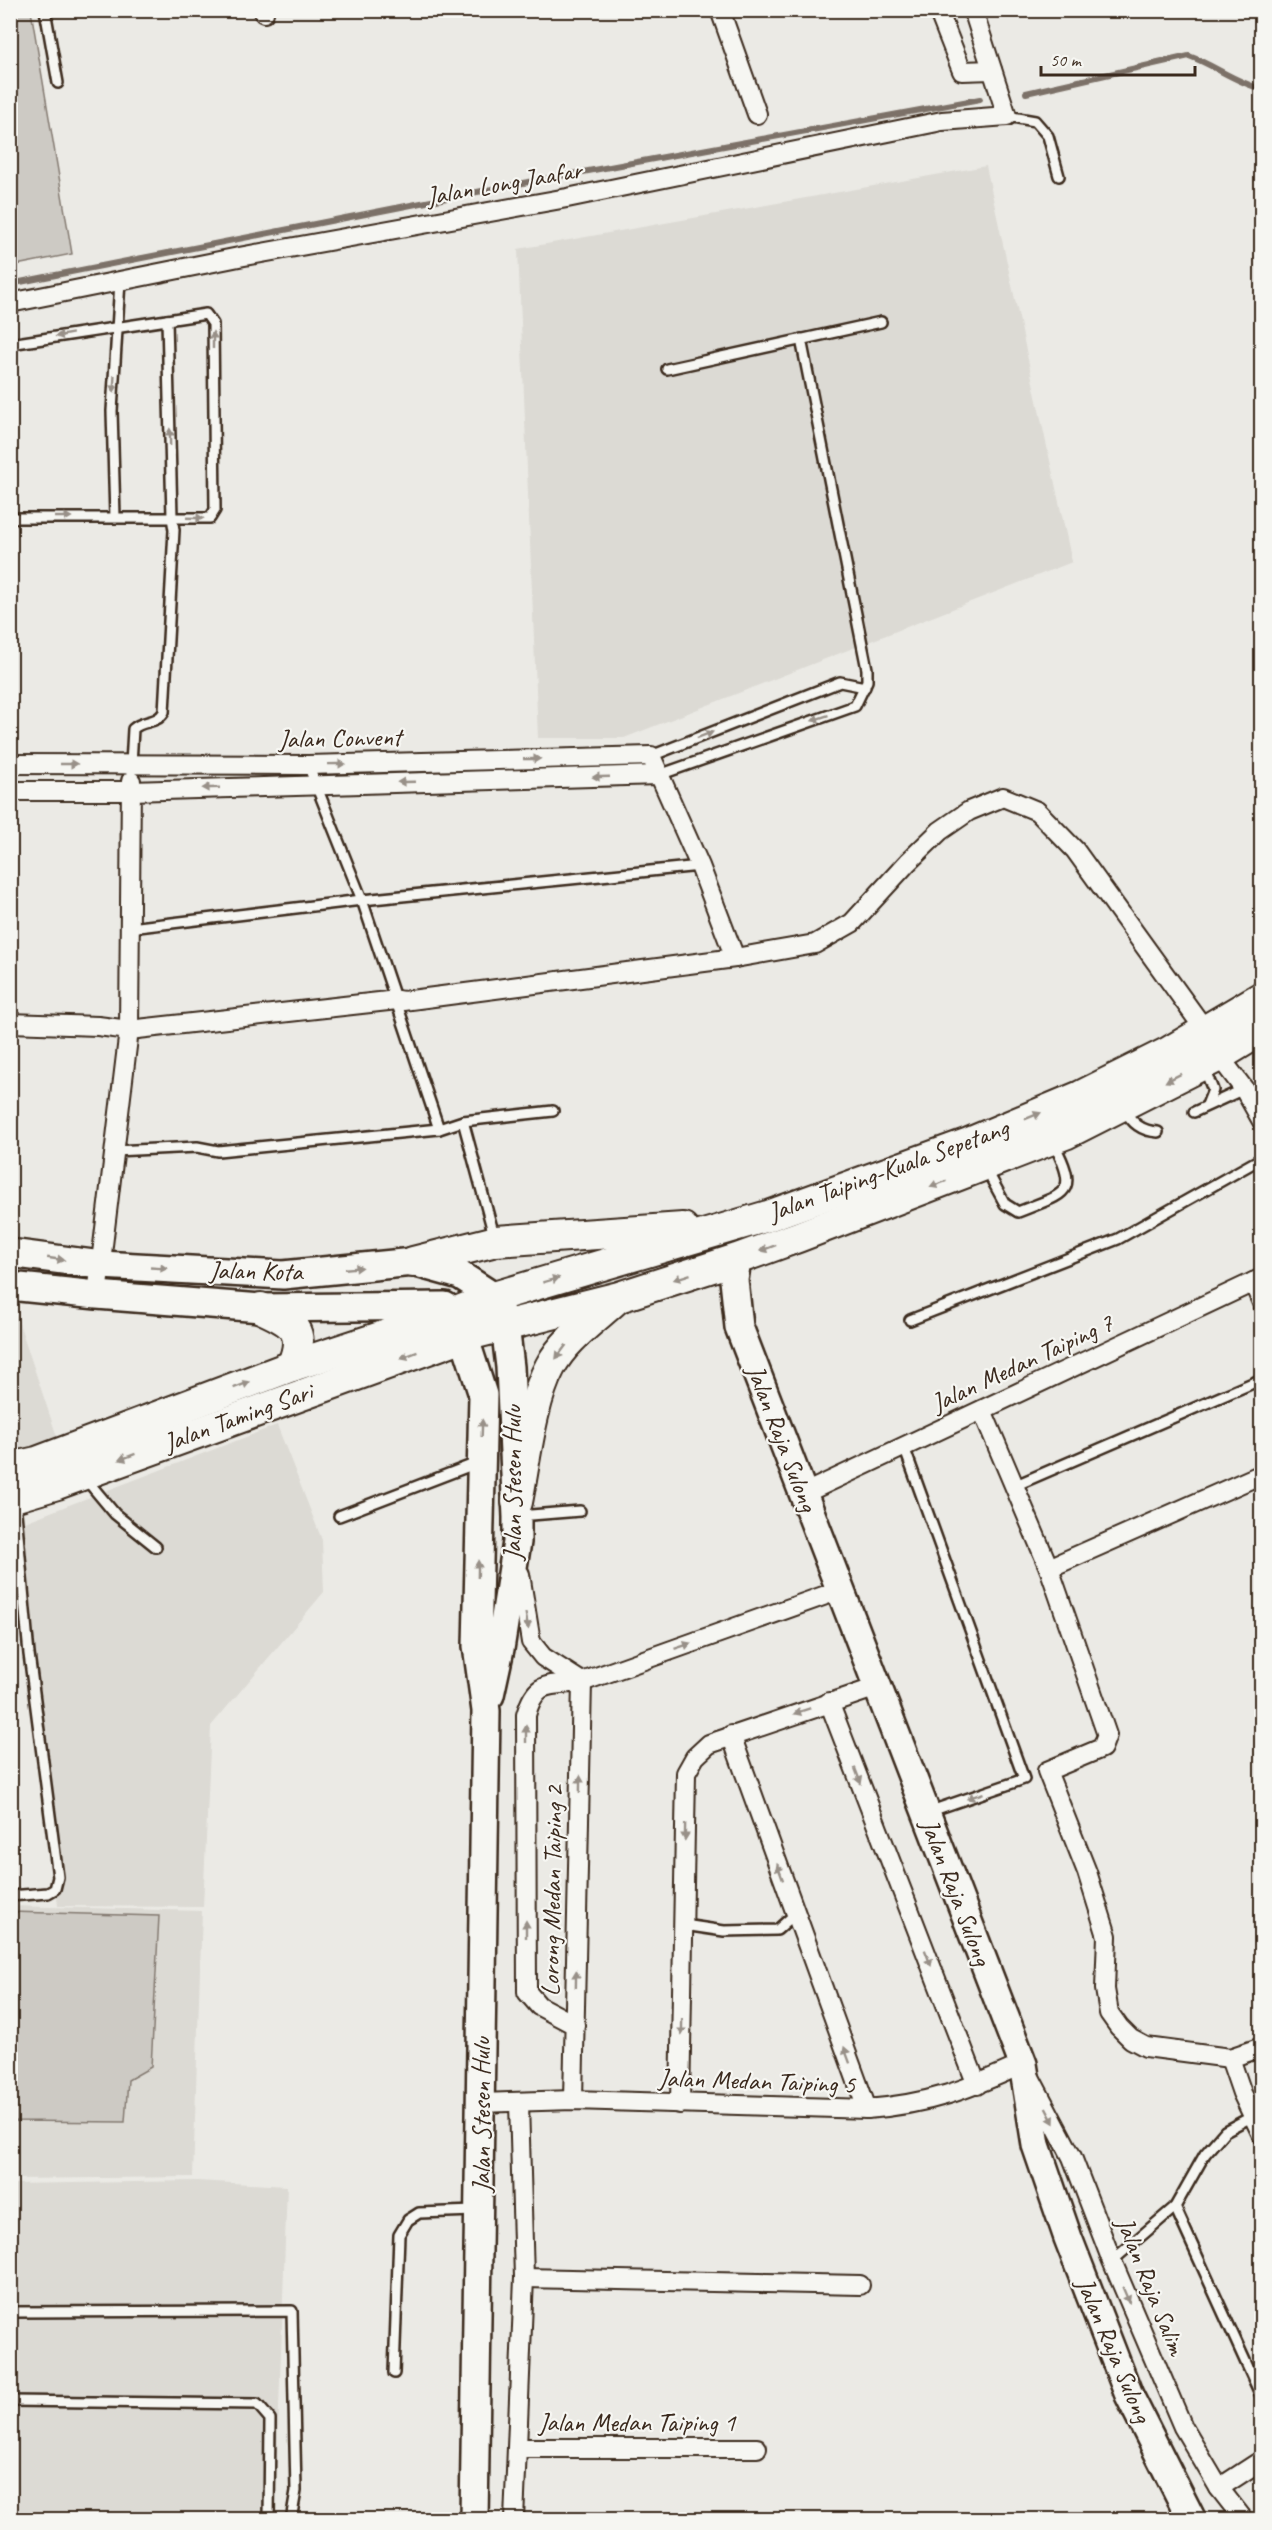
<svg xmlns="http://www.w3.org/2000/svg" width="1272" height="2530" viewBox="0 0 1272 2530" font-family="Caveat,sans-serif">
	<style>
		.built { fill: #dcdad4 }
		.green { fill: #cdcac4; stroke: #847a71; stroke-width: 1.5 }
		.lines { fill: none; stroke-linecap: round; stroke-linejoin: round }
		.stream { stroke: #7c7167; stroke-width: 6 }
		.lane-casing { stroke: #3b2a1e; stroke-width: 14 }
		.street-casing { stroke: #3b2a1e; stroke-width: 22 }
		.secondary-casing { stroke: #3b2a1e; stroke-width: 32 }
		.primary-casing { stroke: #3b2a1e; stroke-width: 34 }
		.lane { stroke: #f6f6f2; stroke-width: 9 }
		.street { stroke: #f6f6f2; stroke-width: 18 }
		.secondary { stroke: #f6f6f2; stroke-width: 27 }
		.primary { stroke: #f6f6f2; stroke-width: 30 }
		.oneway { fill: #989088 }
		.labels { text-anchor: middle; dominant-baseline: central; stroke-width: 4.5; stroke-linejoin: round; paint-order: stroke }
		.street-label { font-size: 26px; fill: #3b2a1e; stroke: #f6f6f2 }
	</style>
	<rect width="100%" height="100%" fill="#ebeae5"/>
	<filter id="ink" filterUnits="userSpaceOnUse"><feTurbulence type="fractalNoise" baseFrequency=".0167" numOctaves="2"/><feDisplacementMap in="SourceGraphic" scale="12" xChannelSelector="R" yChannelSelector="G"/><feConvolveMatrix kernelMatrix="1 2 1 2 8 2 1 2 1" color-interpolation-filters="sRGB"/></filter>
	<g filter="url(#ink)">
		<!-- built -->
		<g class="built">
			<path d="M986,166L1072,562L624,738H538L518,249Z"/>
			<path d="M11,1308H14L60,1446L11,1456Z"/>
			<path d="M277,1425L322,1540L324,1592L211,1726L203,1907L58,1906L17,1525Z"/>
			<path d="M11,1906L202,1911L193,2177L11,2179Z"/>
			<path d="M197,2181L287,2186L275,2519H11L10,2184Z"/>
		</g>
		<!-- green -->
		<g class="green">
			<path d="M11,10L31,11L72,254L11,266Z"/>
			<path d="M11,1912L159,1916L151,2067L128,2080L125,2122L11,2121Z"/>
		</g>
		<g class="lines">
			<!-- stream -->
			<g class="stream">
				<path d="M1026,93L1189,56C1214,65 1235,82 1262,89"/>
				<path d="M10,284L523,183L980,99"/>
			</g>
			<defs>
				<g id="lane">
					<path d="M45,10L58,83"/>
					<path d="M1007,116L1035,121L1048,136L1059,176"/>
					<path d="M10,344L206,314L213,324L215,510L210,518H10"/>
					<path d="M667,369L881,322"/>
					<path d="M115,517L112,411L120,281"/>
					<path d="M651,756L840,682L865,687"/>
					<path d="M131,764L133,729C143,719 156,725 164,712L174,530L172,517L167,320"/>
					<path d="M308,765L362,900L439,1129"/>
					<path d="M659,775L855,706L867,681V669L801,339"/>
					<path d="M130,928L362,900L700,866"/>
					<path d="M1204,1068L1213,1090L1207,1105"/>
					<path d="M1124,1109C1132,1123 1141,1131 1158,1132"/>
					<path d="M1194,1112L1244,1089"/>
					<path d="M463,1121L495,1239"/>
					<path d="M114,1151L197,1147L218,1151L439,1129L463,1121L553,1111"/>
					<path d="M986,1169L1005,1204L1018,1212C1064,1193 1081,1196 1054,1144"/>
					<path d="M910,1320L1118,1239L1262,1158"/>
					<path d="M904,1447L1024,1779L928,1812"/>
					<path d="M85,1478L115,1514L156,1547"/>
					<path d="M1014,1486L1262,1379"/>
					<path d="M339,1516L477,1463"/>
					<path d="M519,1516L580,1511"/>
					<path d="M10,1896L48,1893L55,1889L58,1877L29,1654L15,1502"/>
					<path d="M684,1925L724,1931L777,1930L795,1914"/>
					<path d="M1175,2207L1262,2398"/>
					<path d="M1112,2261L1175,2207L1205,2154L1225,2131L1253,2116"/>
					<path d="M10,2312L292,2311L296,2491L291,2520"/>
					<path d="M394,2373L399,2235L408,2220L419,2213L475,2211"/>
					<path d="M10,2401L257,2404L270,2419L269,2520"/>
				</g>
				<g id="street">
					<path d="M263,10L264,13"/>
					<path d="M720,10L757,114"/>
					<path d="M938,10L962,71L992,70"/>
					<path d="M10,303L239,257L567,198L942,121L1007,116L973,10"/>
					<path d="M10,764L308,765L651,756L700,866L735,958"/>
					<path d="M10,791H131L659,775"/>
					<path d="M10,1023L98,1026L129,1030L397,1000L403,1001L735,958L815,944L852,923L908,862L940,831L969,811L1003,797L1037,811L1075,850L1205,1030"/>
					<path d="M1219,1056L1244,1089L1262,1121"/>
					<path d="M1253,1282L1262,1303"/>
					<path d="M97,1295L129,1030L131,781"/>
					<path d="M982,1410L1049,1568L1107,1735L1102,1748L1047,1771L1087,1872L1107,1936L1105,1989L1109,2013L1119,2027L1131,2039L1146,2047L1230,2058L1262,2047"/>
					<path d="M803,1494L1262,1278"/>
					<path d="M1049,1568L1262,1474"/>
					<path d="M520,1574L531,1642L543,1657L582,1682L840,1590"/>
					<path d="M829,1702L977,2085"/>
					<path d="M731,1735L867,2109"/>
					<path d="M1230,2058L1242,2093L1262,2135"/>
					<path d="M573,2100L582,1682C549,1686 536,1679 526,1715L527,1992L539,2006L575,2025"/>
					<path d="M481,2103L573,2100L867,2109C930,2104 966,2090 1023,2064L1072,2157L1112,2261L1183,2427L1219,2488L1244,2520"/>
					<path d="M680,2104L686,1773L695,1757L709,1744L877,1687"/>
					<path d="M524,2278L860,2285"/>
					<path d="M518,2448H757"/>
					<path d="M1219,2488L1262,2460"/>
					<path d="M514,2520L524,2278L519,2103"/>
				</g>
				<g id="secondary">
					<path d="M10,1253L101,1265L283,1275L413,1262L460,1275L494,1297L505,1325L510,1367L517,1517V1542L500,1649L490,1695"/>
					<path d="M737,1259L734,1280L739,1327L1023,2064L1036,2145L1068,2238L1129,2395L1192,2520"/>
					<path d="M10,1286L97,1295L261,1308L445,1306L454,1313L464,1336L483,1395L477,1646L486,1711L474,2520"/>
				</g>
				<g id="primary">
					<path d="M413,1262L496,1241L683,1228"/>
					<path d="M261,1308C293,1322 307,1331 292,1366"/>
					<path d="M10,1468L37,1462L292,1366L454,1313L494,1297L768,1216L969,1143L1081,1096L1169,1052L1262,997"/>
					<path d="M10,1498L57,1484L464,1336L619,1297L737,1259L798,1237L1065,1134L1219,1056L1262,1030"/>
					<path d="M517,1502C525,1462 531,1402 550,1367C564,1340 592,1321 614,1301"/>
				</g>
			</defs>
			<!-- lane casing -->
			<use href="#lane" class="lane-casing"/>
			<!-- street casing -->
			<use href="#street" class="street-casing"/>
			<!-- secondary casing -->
			<use href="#secondary" class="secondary-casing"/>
			<!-- primary casing -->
			<use href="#primary" class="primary-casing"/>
			<!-- lane -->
			<use href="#lane" class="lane"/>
			<!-- street -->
			<use href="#street" class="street"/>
			<!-- secondary -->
			<use href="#secondary" class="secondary"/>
			<!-- primary -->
			<use href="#primary" class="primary"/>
		</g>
		<!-- one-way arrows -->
		<defs><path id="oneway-solid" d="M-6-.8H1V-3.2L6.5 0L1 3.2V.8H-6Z" transform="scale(1.5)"/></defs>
		<g class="oneway">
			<use href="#oneway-solid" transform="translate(64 335) rotate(170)"/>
			<use href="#oneway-solid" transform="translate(213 340) rotate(-90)"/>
			<use href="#oneway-solid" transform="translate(114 384) rotate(93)"/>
			<use href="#oneway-solid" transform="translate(170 437) rotate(-91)"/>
			<use href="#oneway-solid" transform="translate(63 517)"/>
			<use href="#oneway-solid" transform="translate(195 518) rotate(2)"/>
			<use href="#oneway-solid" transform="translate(820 718) rotate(161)"/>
			<use href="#oneway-solid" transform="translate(705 735) rotate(-21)"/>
			<use href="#oneway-solid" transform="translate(532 759) rotate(-1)"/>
			<use href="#oneway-solid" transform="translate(69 764)"/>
			<use href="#oneway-solid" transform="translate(337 764) rotate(-1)"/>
			<use href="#oneway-solid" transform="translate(601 777) rotate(178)"/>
			<use href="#oneway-solid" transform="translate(406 782) rotate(178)"/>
			<use href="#oneway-solid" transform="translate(211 788) rotate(178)"/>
			<use href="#oneway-solid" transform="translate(1173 1078) rotate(153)"/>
			<use href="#oneway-solid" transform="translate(1033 1116) rotate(-22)"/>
			<use href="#oneway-solid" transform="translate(938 1184) rotate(159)"/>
			<use href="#oneway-solid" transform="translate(768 1248) rotate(160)"/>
			<use href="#oneway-solid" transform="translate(56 1259) rotate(8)"/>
			<use href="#oneway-solid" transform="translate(159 1268) rotate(3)"/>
			<use href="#oneway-solid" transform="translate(354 1268) rotate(-5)"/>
			<use href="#oneway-solid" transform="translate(682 1277) rotate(162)"/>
			<use href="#oneway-solid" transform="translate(551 1280) rotate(-16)"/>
			<use href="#oneway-solid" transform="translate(561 1352) rotate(127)"/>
			<use href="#oneway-solid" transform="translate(409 1355) rotate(160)"/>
			<use href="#oneway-solid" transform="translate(242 1385) rotate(-21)"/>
			<use href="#oneway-solid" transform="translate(482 1428) rotate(-88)"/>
			<use href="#oneway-solid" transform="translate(127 1457) rotate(160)"/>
			<use href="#oneway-solid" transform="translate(478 1569) rotate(-89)"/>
			<use href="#oneway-solid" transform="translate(527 1621) rotate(80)"/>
			<use href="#oneway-solid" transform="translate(683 1646) rotate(-19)"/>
			<use href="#oneway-solid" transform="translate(802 1711) rotate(161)"/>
			<use href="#oneway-solid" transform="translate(526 1734) rotate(-90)"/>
			<use href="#oneway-solid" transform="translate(858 1776) rotate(69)"/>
			<use href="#oneway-solid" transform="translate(580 1784) rotate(-89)"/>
			<use href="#oneway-solid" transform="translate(975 1796) rotate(161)"/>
			<use href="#oneway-solid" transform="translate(685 1832) rotate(91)"/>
			<use href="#oneway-solid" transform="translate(780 1872) rotate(-110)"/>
			<use href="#oneway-solid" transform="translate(526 1929) rotate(-90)"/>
			<use href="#oneway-solid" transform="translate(928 1958) rotate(69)"/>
			<use href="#oneway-solid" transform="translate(576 1979) rotate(-89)"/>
			<use href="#oneway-solid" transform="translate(682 2027) rotate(91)"/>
			<use href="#oneway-solid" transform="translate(847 2055) rotate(-110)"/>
			<use href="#oneway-solid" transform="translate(1050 2116) rotate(62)"/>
			<use href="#oneway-solid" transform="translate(1126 2295) rotate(67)"/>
		</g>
	</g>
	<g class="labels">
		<!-- street labels -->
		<g class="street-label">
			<text transform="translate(504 183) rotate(-10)">Jalan Long Jaafar</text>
			<text transform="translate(340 738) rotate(-1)">Jalan Convent</text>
			<text transform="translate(888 1170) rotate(-20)">Jalan Taiping-Kuala Sepetang</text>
			<text transform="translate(256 1271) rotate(1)">Jalan Kota</text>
			<text transform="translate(1022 1363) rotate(-25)">Jalan Medan Taiping 7</text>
			<text transform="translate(238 1417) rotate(-20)">Jalan Taming Sari</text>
			<text transform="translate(782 1438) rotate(69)">Jalan Raja Sulong</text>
			<text transform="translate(512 1483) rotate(-90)">Jalan Stesen Hulu</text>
			<text transform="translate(552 1891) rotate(-89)">Lorong Medan Taiping 2</text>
			<text transform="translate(956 1892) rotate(69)">Jalan Raja Sulong</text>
			<text transform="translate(757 2081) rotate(2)">Jalan Medan Taiping 5</text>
			<text transform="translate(481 2115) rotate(-90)">Jalan Stesen Hulu</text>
			<text transform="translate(1151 2286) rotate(68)">Jalan Raja Salim</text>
			<text transform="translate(1114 2350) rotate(67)">Jalan Raja Sulong</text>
			<text x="637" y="2422">Jalan Medan Taiping 1</text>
		</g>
	</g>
	<!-- margin -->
	<rect width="1272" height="2530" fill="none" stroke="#f6f6f2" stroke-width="36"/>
	<rect x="18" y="18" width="1236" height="2494" fill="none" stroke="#3b2a1e" stroke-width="2" filter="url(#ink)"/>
	<!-- scale -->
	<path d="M1041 66v9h154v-9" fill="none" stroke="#3b2a1e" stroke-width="3"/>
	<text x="1050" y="66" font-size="18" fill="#3b2a1e" stroke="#f6f6f2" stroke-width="4.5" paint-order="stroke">50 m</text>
</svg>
